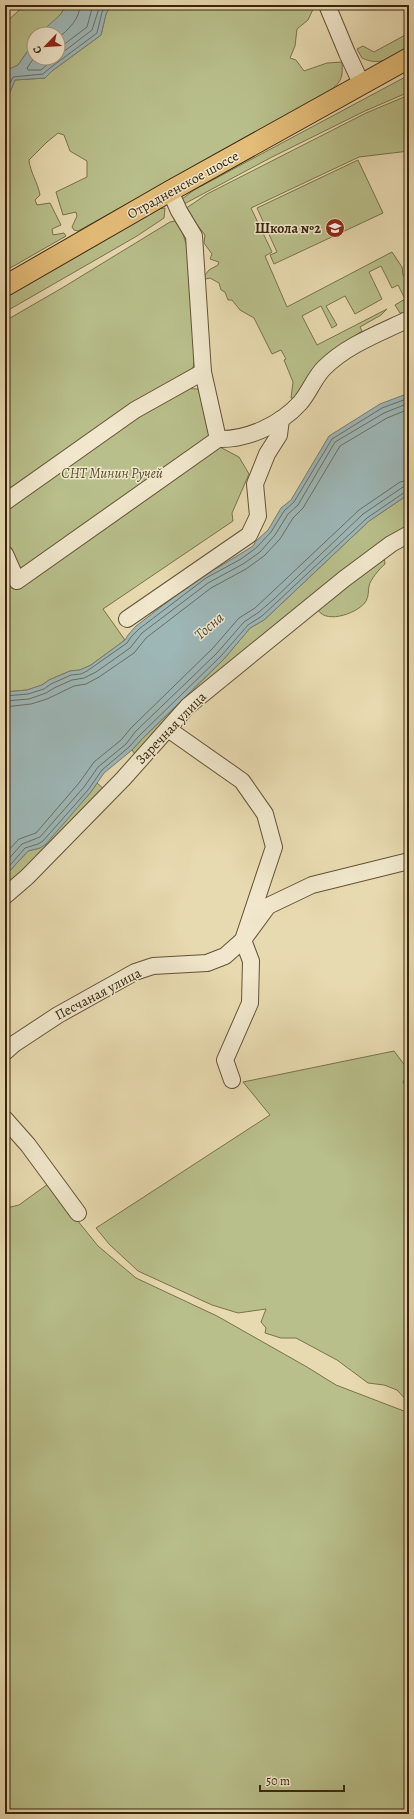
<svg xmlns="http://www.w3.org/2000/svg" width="414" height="1819" viewBox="0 0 414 1819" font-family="Alegreya,serif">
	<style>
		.green { fill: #b8bf8a; stroke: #78724b }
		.water { fill: #9db7b7; stroke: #757d73 }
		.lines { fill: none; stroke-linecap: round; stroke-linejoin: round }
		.shore { stroke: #6a6e62; stroke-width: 1 }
		.minor-casing { stroke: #645235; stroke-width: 18 }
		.major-casing { stroke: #38250c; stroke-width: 22 }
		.minor { stroke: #f0e7cc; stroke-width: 16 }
		.major { stroke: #e4bd78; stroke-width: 20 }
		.labels { text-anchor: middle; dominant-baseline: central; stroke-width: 3; stroke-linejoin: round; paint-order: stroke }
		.street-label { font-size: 14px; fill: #38250c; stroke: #f0e7cc }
		.poi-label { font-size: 14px; font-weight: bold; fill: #38250c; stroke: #f0e7cc; text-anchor: end }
		.park-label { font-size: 14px; font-style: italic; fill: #584c2c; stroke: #f0e7cc }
		.water-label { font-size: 15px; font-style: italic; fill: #514a37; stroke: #f0e7cc }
	</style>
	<rect width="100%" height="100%" fill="#e8dab0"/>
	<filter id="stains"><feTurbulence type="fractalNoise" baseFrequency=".005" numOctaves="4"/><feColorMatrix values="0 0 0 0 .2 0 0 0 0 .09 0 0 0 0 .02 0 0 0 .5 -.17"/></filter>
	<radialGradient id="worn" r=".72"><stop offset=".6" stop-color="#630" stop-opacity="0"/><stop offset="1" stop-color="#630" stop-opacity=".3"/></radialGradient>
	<!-- green -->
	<g class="green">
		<path d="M25,5H66C62,13 57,20 49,26C46,29 42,30 39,34H34V42L18,65L5,71V23Z"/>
		<path d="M111,5H315L308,20L297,29L295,46L290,58L296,60L304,71L327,63L342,62C343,80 341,82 327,93L78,231L74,230L72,227L77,216L76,212L63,215L56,192L87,177V161L70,151L64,135L58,133L47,142L29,160C30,172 38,183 40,195L35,200L37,205L50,203L61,225L52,229L53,235L64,233L66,236L5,271V104L15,80L45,78L52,71L101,35L106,14Z"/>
		<path d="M409,33V47C393,57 381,67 362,58L357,49L363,46L374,52Z"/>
		<path d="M409,75V92L365,111L272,157L184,204L182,199L194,190Z"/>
		<path d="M409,95V151L359,157L251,208L272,252L265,256L287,307L392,252L402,267L403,275L409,284V314L400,313L395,305L405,299L398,285L392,288L381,266L369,272L382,299L355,314L345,296L326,306L337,325L332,328L321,306L302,316L317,345L387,309L381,315L360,327L362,331L328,356L295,398H291L293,382L284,360L286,359L281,350L272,354L254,318L240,310L232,300H228L225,292L221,290L219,283L210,278L201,280L209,270L218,265L219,262L210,259L212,254L204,243L205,235L185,209L207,194L366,113Z"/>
		<path d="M358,160L383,213L274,264L270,255L277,252L257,208Z"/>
		<path d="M165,208L164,218L137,236L5,312V295L158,209Z"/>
		<path d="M175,221L182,231L189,253L195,356L193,368L177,377L175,383L178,388L198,389L215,440L220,447L239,457L249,474L232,513L233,521L103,609L125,640L91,665L80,670L70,671L49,680L42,685L27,690L5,692V321L62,288L170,222Z"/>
		<path d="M409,494V530L137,757L132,750L142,739L224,659L250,628L264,620L280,605L369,521Z"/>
		<path d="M384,556L385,564C380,568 370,580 369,586C368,591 369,596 366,601C360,612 327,625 318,610Z"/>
		<path d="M97,783L105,790L5,892V876L28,851L40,848L91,792Z"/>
		<path d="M394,1051L409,1071L403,1082L406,1087L409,1085V1403L397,1390L384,1385L368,1383L337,1360L296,1338H281L265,1333L266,1328L261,1322L266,1309L238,1313L212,1305L138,1271L109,1244L96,1228L270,1115L243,1082Z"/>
		<path d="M48,1184L98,1246L136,1278L217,1316L307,1367L336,1385L409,1413V1814H5V1206L6,1208L19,1205Z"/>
	</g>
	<!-- water -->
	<g class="water">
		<path d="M66,5H111L106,14L101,35L52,71L45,78L15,80L5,104V71L18,65L34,42V58H58V34H39L61,14Z"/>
		<path d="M409,393V494L369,521L280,605L264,620L250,628L224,659L142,739L132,750L104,773L91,792L46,844L40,848L28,851L5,876V692L27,690L42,685L49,680L70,671L80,670L91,665L125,640L128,635L136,626L204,574L219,567L253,546L256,541L268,530L281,508L291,500L329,436L380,404Z"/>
	</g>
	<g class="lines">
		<!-- shore -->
		<g class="shore">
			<path d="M58,38C68,30 80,19 80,5"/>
			<path d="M58,49L87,27L93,5"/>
			<path d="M58,56L92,30L100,5"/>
			<path d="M34,58L27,68L28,70H41L55,58"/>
			<path d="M5,94L13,77L43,74L50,68L97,33L102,12L106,5"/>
			<path d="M5,696L28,694L44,689L51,684L71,675L81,674L87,671L127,643L131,637L139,629L206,578L241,559L256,548L271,532L284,511L294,502L332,439L382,408L409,398"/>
			<path d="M5,701L29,699L46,693L54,688L72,680L84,678L96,672L130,648L142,633L208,583L243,564L260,552L275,535L288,514L298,505L335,442L384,413L409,403"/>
			<path d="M5,707L31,704L47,699L74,686L86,684L99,677L134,653L146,638L211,588L246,569L264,556L280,539L293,518L303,508L340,446L387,418L409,409"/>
			<path d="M5,854L19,839L36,833L79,783L94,762L121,740L131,728L213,648L239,618L255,608L270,594L359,510L400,482L409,480"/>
			<path d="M5,863L22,844L40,837L84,787L98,767L126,744L135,732L217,653L244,622L259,612L274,599L363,514L403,487L409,486"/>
			<path d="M5,871L25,848L38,844L43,841L88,790L102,770L129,747L139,736L221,656L248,625L262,616L367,518L405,492L409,491"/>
		</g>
		<defs>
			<g id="minor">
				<path d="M327,5L347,53L362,85"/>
				<path d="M170,191L179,211L194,236L203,372L218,439"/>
				<path d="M5,502L135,410L203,372"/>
				<path d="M5,554L17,581L218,439C247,440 280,425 300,403C309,393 314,378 324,368C347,345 380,333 409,319"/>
				<path d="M127,619L249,535L258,516L255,484L267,454L279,435L281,419"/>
				<path d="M168,729L242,781L265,814L274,847L243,940L251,961L250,1003L225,1060L232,1080"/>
				<path d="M5,896L27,877L123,779L188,706L344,579L391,544L409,534"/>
				<path d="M5,1052L14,1044L58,1015L135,972L153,966L207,963L225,956L243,940L268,906L312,885L409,861"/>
				<path d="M5,1119L28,1145L78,1213"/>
			</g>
			<path id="major" d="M5,286L170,191L409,58"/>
		</defs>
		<!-- minor casing -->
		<use href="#minor" class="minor-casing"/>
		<!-- major casing -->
		<use href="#major" class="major-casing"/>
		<!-- minor -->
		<use href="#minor" class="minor"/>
		<!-- major -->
		<use href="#major" class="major"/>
	</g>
	<!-- icons -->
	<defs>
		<symbol id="school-disc" viewBox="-11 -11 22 22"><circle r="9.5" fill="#8f2418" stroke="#f0e7cc"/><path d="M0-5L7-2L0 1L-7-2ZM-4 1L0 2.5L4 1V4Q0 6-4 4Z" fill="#fff"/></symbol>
	</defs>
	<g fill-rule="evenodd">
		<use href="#school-disc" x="324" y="217" width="22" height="22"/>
	</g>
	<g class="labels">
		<!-- street labels -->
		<g class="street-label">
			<text transform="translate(183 185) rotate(-29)">Отрадненское шоссе</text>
			<text transform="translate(171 728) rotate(-46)">Заречная улица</text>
			<text transform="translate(98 994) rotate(-28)">Песчаная улица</text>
		</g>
		<!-- poi labels -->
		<g class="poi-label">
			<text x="321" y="228">Школа №2</text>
		</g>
		<!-- park labels -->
		<g class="park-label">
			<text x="112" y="473">СНТ Минин Ручей</text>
		</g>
		<!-- water labels -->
		<g class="water-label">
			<text transform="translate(209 626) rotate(-41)">Тосна</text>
		</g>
	</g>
	<!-- margin -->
	<rect width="414" height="1819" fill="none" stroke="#e8dab0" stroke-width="20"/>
	<rect x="6" y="6" width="402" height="1807" fill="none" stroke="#38250c" stroke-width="2"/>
	<rect x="10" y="10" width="394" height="1799" fill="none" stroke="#38250c"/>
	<!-- north arrow -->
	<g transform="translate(46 46) rotate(245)"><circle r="19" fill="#f0e7cc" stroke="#a6997f"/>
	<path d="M0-3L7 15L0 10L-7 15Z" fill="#8f2418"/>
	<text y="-6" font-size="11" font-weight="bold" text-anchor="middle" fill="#38250c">С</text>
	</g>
	<!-- scale -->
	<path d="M260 1785v6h84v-6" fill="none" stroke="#38250c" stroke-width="2"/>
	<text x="266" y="1785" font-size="12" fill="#38250c" stroke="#f0e7cc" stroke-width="3" paint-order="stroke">50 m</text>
	<rect width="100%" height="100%" filter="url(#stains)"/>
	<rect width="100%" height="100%" fill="url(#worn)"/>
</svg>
